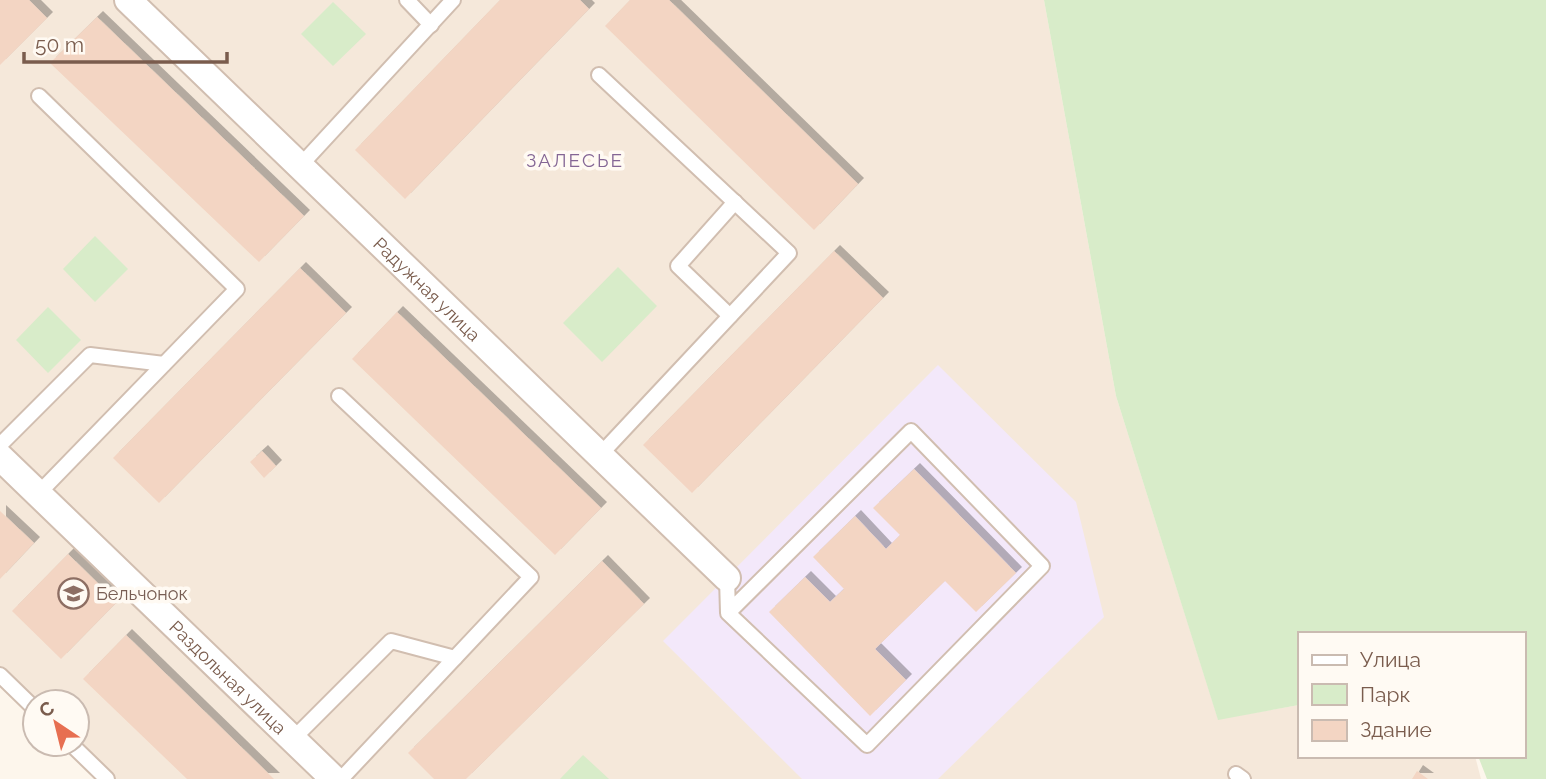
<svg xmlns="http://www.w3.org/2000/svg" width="1546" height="779" viewBox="0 0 1546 779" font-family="Raleway,sans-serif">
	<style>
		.residential { fill: #f5e8da }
		.education { fill: #f3e8fa }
		.green { fill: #d8ecc9 }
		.building { fill: #f3d5c3; filter: url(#shadow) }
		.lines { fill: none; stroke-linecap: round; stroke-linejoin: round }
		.lane-casing { stroke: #d1beb0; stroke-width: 18 }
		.street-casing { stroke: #d1beb0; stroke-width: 30 }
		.lane { stroke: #fff; stroke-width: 14 }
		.street { stroke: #fff; stroke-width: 26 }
		.labels { text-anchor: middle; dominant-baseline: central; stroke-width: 7; stroke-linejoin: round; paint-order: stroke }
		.street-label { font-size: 18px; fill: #7a5c4d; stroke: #fffaf3 }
		.education-label { font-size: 18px; fill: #785e54; stroke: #fffaf3; text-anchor: start }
		.neighbourhood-label { font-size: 19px; letter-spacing: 2px; fill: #846695; stroke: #fffaf3 }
	</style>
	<defs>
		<filter id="shadow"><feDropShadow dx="6" dy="-6" stdDeviation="0" flood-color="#0004"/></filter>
	</defs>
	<rect width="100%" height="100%" fill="#fdf6ec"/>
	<!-- residential -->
	<path class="residential" d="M0,0H1044L1116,396L1218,719L1299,705V756H1475L1481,779H108L77,744V702L35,704L0,667Z"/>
	<!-- education -->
	<path class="education" d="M938,365L1076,502L1104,617L938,779H802L663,641Z"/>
	<!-- green -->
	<g class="green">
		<path d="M1044,0H1546V779H1487L1478,756H1523V634H1299V705L1218,720L1116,396Z"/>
		<path d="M333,2L366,34L333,66L301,34Z"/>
		<path d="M95,236L128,269L95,302L63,269Z"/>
		<path d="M618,267L657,306L602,362L563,323Z"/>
		<path d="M48,307L81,340L48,373L16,340Z"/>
		<path d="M583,755L609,779H560Z"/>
	</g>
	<!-- building -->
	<g class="building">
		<path d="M0,0H29L47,18L0,65Z"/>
		<path d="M500,0H580L589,9L405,199L355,150Z"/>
		<path d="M630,0H669L858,184L814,230L605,26Z"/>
		<path d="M97,17L304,216L259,262L50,63Z"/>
		<path d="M834,251L883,298L692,493L643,445Z"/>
		<path d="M300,268L346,313L159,503L113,458Z"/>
		<path d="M397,312L601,508L555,555L352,359Z"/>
		<path d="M262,451L276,466L264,478L250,462Z"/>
		<path d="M914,469L1016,573L976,612L945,581L875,649L906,680L870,716L769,612L805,577L830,602L844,589L813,557L855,516L886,549L900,535L873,508Z"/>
		<path d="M0,511L34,543L0,579Z"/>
		<path d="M68,554L117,602L61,659L12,611Z"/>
		<path d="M602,561L644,604L466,779H434L408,753Z"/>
		<path d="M126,635L274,779H187L83,679Z"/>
		<path d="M1417,771L1428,779H1412Z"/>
	</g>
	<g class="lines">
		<defs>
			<g id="lane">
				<path d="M407,0L431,25"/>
				<path d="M299,167L453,0"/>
				<path d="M730,316L678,266L735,202"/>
				<path d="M339,396L531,577L341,779"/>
				<path d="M0,445L90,355L164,364"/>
				<path d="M599,456L789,253L599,75"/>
				<path d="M38,494L237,289L39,96"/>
				<path d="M727,578L728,613L867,745L1042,566L911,431L728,613"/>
				<path d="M0,675L35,709"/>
				<path d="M293,739L391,641L455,658"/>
				<path d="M71,744L107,779"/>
				<path d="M1236,774L1243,779"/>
			</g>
			<g id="street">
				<path id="s1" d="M128,0L727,578"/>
				<path id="s2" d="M0,457L334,779"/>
			</g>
		</defs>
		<!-- lane casing -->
		<use href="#lane" class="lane-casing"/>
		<!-- street casing -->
		<use href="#street" class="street-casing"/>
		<!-- lane -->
		<use href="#lane" class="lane"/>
		<!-- street -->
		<use href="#street" class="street"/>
	</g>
	<!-- icons -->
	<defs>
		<symbol id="school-ring" viewBox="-11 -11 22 22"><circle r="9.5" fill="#fffaf3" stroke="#8d6e63" stroke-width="1.5"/><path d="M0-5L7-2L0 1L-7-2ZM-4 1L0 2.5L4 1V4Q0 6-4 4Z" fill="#8d6e63"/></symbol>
	</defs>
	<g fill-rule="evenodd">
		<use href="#school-ring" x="56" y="576" width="35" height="35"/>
	</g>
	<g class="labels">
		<!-- street labels -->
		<g class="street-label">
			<text stroke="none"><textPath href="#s1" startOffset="416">Радужная улица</textPath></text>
			<text stroke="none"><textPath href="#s2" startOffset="317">Раздольная улица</textPath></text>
		</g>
		<!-- education labels -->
		<g class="education-label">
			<text x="96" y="593">Бельчонок</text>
		</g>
		<!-- neighbourhood labels -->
		<g class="neighbourhood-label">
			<text x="575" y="160">ЗАЛЕСЬЕ</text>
		</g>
	</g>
	<!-- legend -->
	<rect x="1298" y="632" width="228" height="126" fill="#fffaf3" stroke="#cabbb1" stroke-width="2"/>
	<rect x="1312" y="655" width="35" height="10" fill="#ffffff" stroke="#cabbb1" stroke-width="2"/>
	<text x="1360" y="667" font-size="21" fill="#7a5c4d">Улица</text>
	<rect x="1312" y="684" width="35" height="21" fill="#d8ecc9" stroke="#cabbb1" stroke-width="2"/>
	<text x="1360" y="702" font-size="21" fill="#7a5c4d">Парк</text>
	<rect x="1312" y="720" width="35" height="21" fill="#f3d5c3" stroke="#cabbb1" stroke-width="2"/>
	<text x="1360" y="737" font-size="21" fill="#7a5c4d">Здание</text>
	<!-- north arrow -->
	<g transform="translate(56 723) rotate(325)"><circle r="33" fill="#fffaf3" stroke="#cabbb1" stroke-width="2"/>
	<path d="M0-5L12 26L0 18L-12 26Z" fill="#e76f51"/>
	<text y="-10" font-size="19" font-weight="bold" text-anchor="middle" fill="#7a5c4d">С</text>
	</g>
	<!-- scale -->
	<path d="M24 52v10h203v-10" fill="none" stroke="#7a5c4d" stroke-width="3.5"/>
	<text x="35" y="52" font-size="21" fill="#7a5c4d" stroke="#fffaf3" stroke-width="5" paint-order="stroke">50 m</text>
</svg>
